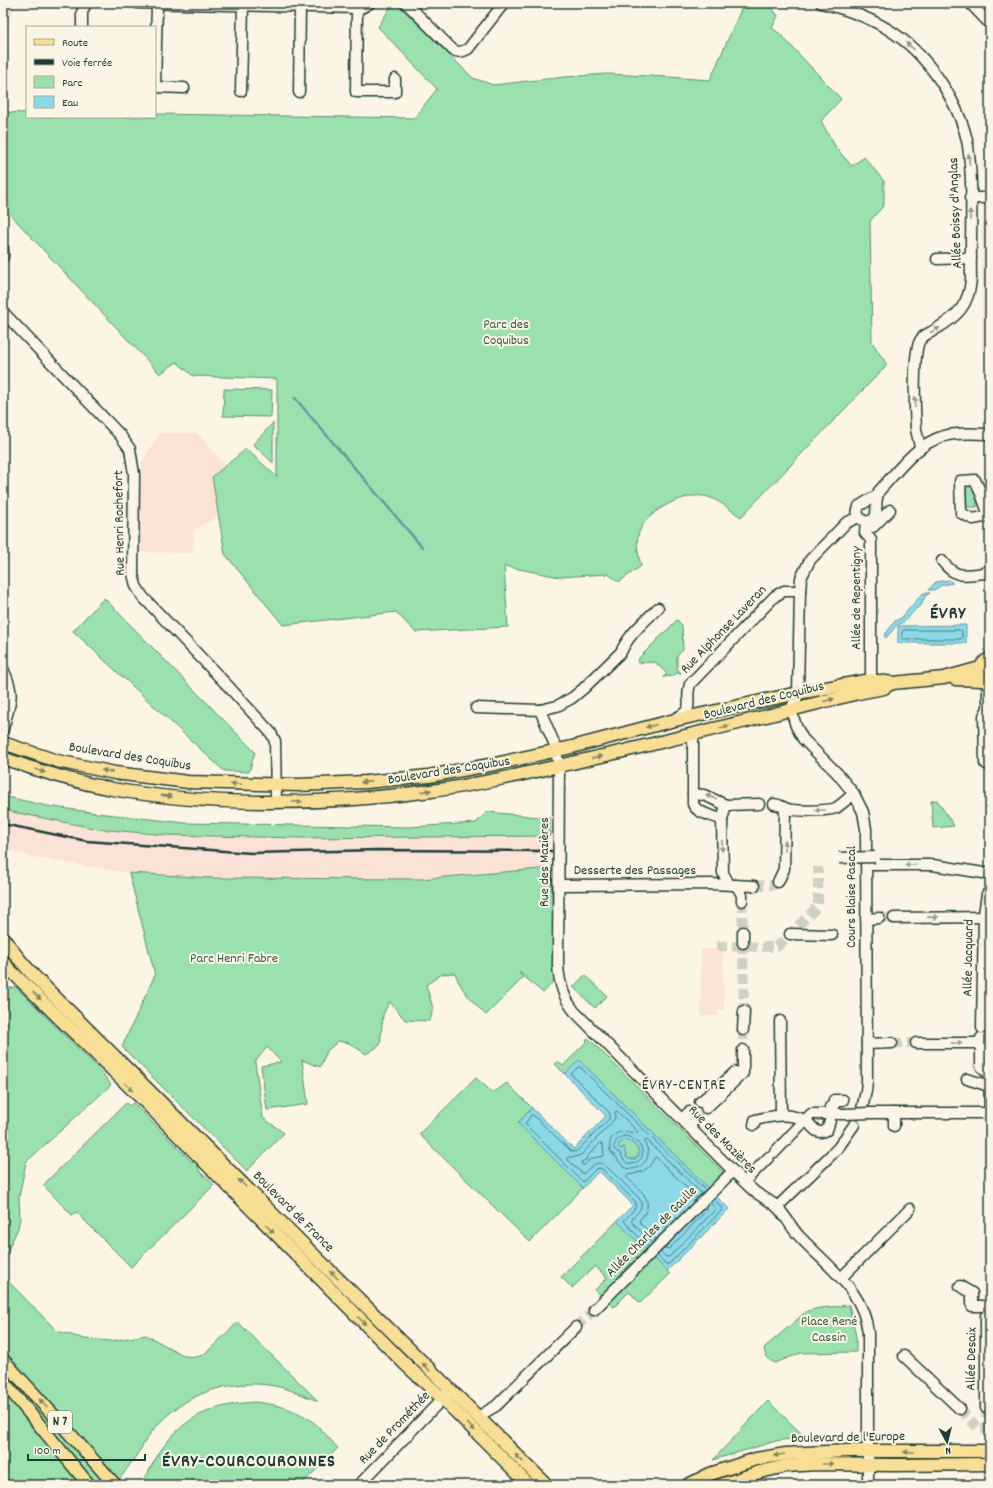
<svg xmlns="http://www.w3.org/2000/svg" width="993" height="1488" viewBox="0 0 993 1488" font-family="Dekko,sans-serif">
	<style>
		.built { fill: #fae3d6 }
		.green { fill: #9ae1af; stroke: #5c8f72 }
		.water { fill: #8bd8e9; stroke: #609aa1; fill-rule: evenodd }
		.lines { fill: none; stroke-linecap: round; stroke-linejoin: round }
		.shore { stroke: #4a7b7c; stroke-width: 1 }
		.stream { stroke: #609aa1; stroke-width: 2.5 }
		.minor-tunnel { stroke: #d0d0c2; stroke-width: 10; stroke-dasharray: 10 5; stroke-linecap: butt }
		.minor-casing { stroke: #1f3d34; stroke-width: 13 }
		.major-casing { stroke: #1f3d34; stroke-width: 15 }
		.minor { stroke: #fcf5e5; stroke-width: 10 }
		.major { stroke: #f9df96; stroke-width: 12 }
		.rail { stroke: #1f3d34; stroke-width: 2.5 }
		.minor-bridge-casing { stroke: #1f3d34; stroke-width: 13; stroke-linecap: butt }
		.minor-bridge { stroke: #fcf5e5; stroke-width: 10 }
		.oneway { fill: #8e998c }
		.oneway2 { fill: #818660 }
		.labels { text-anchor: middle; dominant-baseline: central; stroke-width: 4; stroke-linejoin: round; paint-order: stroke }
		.shield { fill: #fcf5e5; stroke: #617469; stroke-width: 1 }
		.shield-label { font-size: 13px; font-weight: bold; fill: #1f3d34 }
		.street-label { font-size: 14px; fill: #1f3d34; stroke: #fcf5e5 }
		.park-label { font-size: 14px; fill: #385e4d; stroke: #fcf5e5 }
		.neighbourhood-label { font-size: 15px; letter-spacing: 1px; fill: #1f3d34; stroke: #fcf5e5 }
		.district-label { font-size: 18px; font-weight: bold; letter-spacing: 1px; fill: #1f3d34; stroke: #fcf5e5 }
	</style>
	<rect width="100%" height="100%" fill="#fcf5e5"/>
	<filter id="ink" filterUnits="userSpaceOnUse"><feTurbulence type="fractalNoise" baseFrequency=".025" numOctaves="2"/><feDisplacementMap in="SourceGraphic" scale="8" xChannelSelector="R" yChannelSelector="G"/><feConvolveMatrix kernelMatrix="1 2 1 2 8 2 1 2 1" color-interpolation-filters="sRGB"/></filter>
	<g filter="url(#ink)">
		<!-- built -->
		<g class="built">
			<path d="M3,3H15L3,43Z"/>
			<path d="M983,223H990V355L982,352V225Z"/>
			<path d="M159,433H197L242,484L225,513L194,530L193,553L138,552L140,486L142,462Z"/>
			<path d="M3,810L98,829L166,835L301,838L550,836L551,868L421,879L212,878L129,873L47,860L3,849Z"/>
			<path d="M701,949H717V950H723L724,1010H718V1016H701Z"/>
		</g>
		<!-- green -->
		<g class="green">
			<path d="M393,3H396L473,78L493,85L564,77L607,74L668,77L710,80L743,5L771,6L778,16L772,28L779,33L841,99L821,121L836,148L852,166L864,157L884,181V205L870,221L872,342L887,365L741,517C730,510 717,498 704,496C682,493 643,512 638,536C636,546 639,556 641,566L619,582L608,574L559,577L504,566L508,627L415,632L396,612L283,625L225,554L212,477L246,449L277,477V379L193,376L177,362L160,374L3,207V112L27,113V117H155V114L414,118L437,89L378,27Z"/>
			<path d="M224,389L272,390L271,417L223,416Z"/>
			<path d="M273,423V463L253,444Z"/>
			<path d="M964,481H976L977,507H965Z"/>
			<path d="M104,598L255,752L249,772L224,771L73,631Z"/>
			<path d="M677,620L682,625L683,650L677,656V668L681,673L680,674L677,673L673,676L663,677L667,674L655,662L637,663L639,658Z"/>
			<path d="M3,796L47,806L97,813L185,823L409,827L476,823L487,812L550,818V836L301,838L166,835L98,829L3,810Z"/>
			<path d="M937,800L954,826L933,828L931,801Z"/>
			<path d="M551,868L555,980L543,993L519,972L523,978L486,1015C473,1002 461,991 455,973L442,974L426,985L433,1008L430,1021L405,1020L394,1006L389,1002L383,1015L380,1045L366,1054L349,1043L338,1041L327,1051L320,1067L302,1060L308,1104L267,1110L261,1066L281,1062L267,1047L255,1062L263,1118L284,1133L247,1171L122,1047L155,975L129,873L212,878L421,879Z"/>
			<path d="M585,975L607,996L595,1008L573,987Z"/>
			<path d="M16,987L100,1070L111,1085L26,1162L19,1197L20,1218L18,1228L3,1261V989Z"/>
			<path d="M588,1038L723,1172L708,1188L579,1060L565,1074L555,1064L558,1061L563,1066L587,1041L586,1040Z"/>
			<path d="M476,1078L493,1093L507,1083L532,1108L518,1123L583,1188L530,1242L419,1134Z"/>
			<path d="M126,1103L129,1106L133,1103L191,1161L197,1163L199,1170L214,1185L131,1267L76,1212L72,1215L43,1185Z"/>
			<path d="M624,1140C632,1141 639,1147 639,1155L634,1159C625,1160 626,1154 623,1147L621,1149L618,1147L619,1144Z"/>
			<path d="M617,1221L647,1251L602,1296L595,1290L607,1278L595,1266L572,1288L561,1277Z"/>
			<path d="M653,1257L670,1274L640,1303L629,1292L614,1307L608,1302Z"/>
			<path d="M3,1270L5,1278L57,1331L85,1339L111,1341L146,1335L185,1356L197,1357L206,1353L238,1322L318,1401C304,1396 290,1389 275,1386C229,1378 183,1394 154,1429C148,1436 144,1443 140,1450C132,1462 124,1473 115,1485H3Z"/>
			<path d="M849,1305L856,1336V1352L801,1353L775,1363C768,1360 765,1356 764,1348L807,1311L820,1308Z"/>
			<path d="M768,1401L805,1437L776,1441L713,1460Z"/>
			<path d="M255,1402C274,1404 292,1408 309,1419C320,1426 329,1439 338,1448L301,1485H146L143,1482C149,1472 154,1460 161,1450C186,1415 213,1405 255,1402Z"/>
		</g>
		<!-- water -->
		<g class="water">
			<path d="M949,580L953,583L942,585L934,590H928L936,582Z"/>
			<path d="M923,593H930L925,596L921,606L917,608L904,622L897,625L886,638L884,636L895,621L901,618Z"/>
			<path d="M966,625V643H898V626Z"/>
			<path d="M579,1060L729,1209L667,1271L617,1221L633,1205L599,1171L583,1188L518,1123L532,1108L574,1149L606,1116L565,1074ZM624,1140C632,1140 639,1147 639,1155C636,1161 630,1161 626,1157L624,1147L621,1149L618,1147L619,1144Z"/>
		</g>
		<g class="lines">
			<!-- shore -->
			<g class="shore">
				<path d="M904,630H960L962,631V638L960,639H904L902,638V632Z"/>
				<path d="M624,1136C635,1137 644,1146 642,1157C638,1164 628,1167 623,1159C622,1158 621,1154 620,1153C618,1152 616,1151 614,1149C614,1142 618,1138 624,1136Z"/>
				<path d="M601,1143L603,1145L604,1156C593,1158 591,1158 584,1165H582L581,1162L586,1160L587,1157Z"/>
				<path d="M656,1239L639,1222C640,1218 644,1215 646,1211C652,1197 636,1186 627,1178V1175C640,1173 649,1171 654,1158L656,1157L697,1198"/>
				<path d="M652,1243L631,1221C635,1213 646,1209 639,1198L604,1164C594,1160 590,1169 583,1174L568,1160V1157H575L581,1155L612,1122L615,1118V1112L617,1111L638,1132L636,1134C623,1128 607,1133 610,1150C611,1154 613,1154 616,1157C619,1160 620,1164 624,1167C635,1173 649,1164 648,1151C647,1148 646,1145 644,1142L647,1140L702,1194"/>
				<path d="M648,1247L624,1221C627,1215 639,1209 635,1201L601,1168L596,1169L584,1181H582L525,1124L531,1115H533L571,1151L574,1152L577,1151L609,1119L610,1116L609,1112L572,1075V1073L578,1067H580L705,1190"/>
				<path d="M665,1248L669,1249L707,1210L706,1207"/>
				<path d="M661,1252L666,1257H669L715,1210V1208L710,1202"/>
				<path d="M657,1255L666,1264H669L722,1210V1208L714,1199"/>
			</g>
			<!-- stream -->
			<path class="stream" d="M295,398L422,547"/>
			<!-- minor-tunnel -->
			<g class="minor-tunnel">
				<path d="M754,886L773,885L778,882"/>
				<path d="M742,901L743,932"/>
				<path d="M879,918H894"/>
				<path d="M743,943L744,1011"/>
				<path d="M717,946L777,947L818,906V867"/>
				<path d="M743,1030V1050"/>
				<path d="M892,1043H916"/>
				<path d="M576,1327L594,1310"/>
				<path d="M986,1408V1429"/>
				<path d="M960,1409L979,1429H990"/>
			</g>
			<defs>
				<g id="minor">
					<path d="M137,3L357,8L363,7L370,3"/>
					<path d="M406,3L453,50C459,53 462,52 468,49L504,3"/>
					<path d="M821,3C878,17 915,39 946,90C956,107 965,127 968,146C974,188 970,237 971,279C969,305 958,316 936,329C931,333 925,334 921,339C912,349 915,414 916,429C917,435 919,441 920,447"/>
					<path d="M970,3L990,24"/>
					<path d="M357,8L356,92H395V79"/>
					<path d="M82,27V12L86,3"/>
					<path d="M155,87L157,3"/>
					<path d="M155,87L184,88"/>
					<path d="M241,91L243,5"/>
					<path d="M299,92L300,6"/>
					<path d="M970,198H990"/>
					<path d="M3,249V257"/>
					<path d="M937,259L971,258"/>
					<path d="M3,312L120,435L130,449L134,474L133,574L136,586L143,597L228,686L271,733L275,741L276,801"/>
					<path d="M876,496L859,506L857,514L862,520C868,523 874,521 876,514C877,505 875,500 879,491C898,471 916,444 944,436C958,432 975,434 990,434"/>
					<path d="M989,516L973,519L961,513L960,481L975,480C981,492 985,504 989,516L990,518"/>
					<path d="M858,517L846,523L810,560L801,578L800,591L798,693L791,710L796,726L803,739L837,773L854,794L863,812L866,829L867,1081L866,1091L862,1109"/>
					<path d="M866,522L865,533L871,540V677"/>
					<path d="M873,527L890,510"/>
					<path d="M942,561C956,579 964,575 985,573L990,568"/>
					<path d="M3,669C16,696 10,702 3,729"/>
					<path d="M988,684V708L984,716L985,763L990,766"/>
					<path d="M476,708L540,710L557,706L572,698L583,689L621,652C629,634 644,622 658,608"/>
					<path d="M540,710L554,743L559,765L558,965C559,983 563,998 575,1012L733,1171C740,1178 747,1185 755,1192C762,1197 769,1200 776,1206C785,1214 791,1228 800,1237C828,1267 864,1290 868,1333V1485"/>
					<path d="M676,718C697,708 684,703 690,684L775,596L784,591H800"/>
					<path d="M693,735V804C697,814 713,815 722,820"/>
					<path d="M693,794L704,795L726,805L759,804"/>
					<path d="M774,804C781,805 780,806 785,808C793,812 828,811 836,808C842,804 848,798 854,794"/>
					<path d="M726,805L722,820L723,873L729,884"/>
					<path d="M866,865H933L990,874"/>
					<path d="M778,882L784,869L785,808"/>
					<path d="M559,885L711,884L754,886"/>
					<path d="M736,885L742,895V901"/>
					<path d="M894,918L990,917"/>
					<path d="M866,919L879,918"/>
					<path d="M743,932V943"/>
					<path d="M790,934L832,935"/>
					<path d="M780,1021L781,1114"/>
					<path d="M982,1028L984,914L987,894L990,891"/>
					<path d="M743,1030L744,1011"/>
					<path d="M981,1038V1066L989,1074L990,1109"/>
					<path d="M916,1043H989"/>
					<path d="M867,1044L892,1043"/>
					<path d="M967,1079L989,1086"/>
					<path d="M700,1102L722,1084L735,1072"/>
					<path d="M830,1107L835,1105L834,1100H843"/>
					<path d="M706,1108L743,1073V1050"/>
					<path d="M869,1113H990V1111"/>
					<path d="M894,1113V1126"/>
					<path d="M682,1119L689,1112"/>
					<path d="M754,1125L755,1120C772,1116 787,1112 804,1120C813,1124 815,1137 827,1130L830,1121"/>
					<path d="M689,1126L696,1119"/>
					<path d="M775,1152L811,1114H845"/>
					<path d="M749,1177L769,1157"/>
					<path d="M777,1207L828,1158L838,1148L854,1125"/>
					<path d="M841,1278L910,1209"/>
					<path d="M960,1286L972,1293V1306H990"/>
					<path d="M594,1310L729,1175"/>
					<path d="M904,1356L960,1409"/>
					<path d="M986,1408V1316L990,1312"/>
					<path d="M484,1413L496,1406L576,1327"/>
					<path d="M359,1485L448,1393"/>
				</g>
				<g id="major">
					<path d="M980,675C979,668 983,661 990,659"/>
					<path d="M955,679L983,680"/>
					<path d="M3,743L57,761L115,773L188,782L299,785L366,782L429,776L495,764L572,747L671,721L798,693L871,680L893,683L944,678L980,668"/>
					<path d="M3,758C38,771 75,782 112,789C215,807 328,805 431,791C495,782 557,766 620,752C699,733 779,713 858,693L884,688L892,683"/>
					<path d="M3,938L19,959L33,975L315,1256L547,1485"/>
					<path d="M3,961L9,969L140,1097L405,1364L443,1399L529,1485"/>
					<path d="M3,1360L56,1418L115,1485"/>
					<path d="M3,1381L89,1485"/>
					<path d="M688,1485L710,1474L756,1459L786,1454L847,1451H990"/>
					<path d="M721,1485L760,1472L786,1466L816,1464L894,1465L990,1464"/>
				</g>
			</defs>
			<!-- minor casing -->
			<use href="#minor" class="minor-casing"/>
			<!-- major casing -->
			<use href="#major" class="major-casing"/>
			<!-- minor -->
			<use href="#minor" class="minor"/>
			<!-- major -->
			<use href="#major" class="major"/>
			<!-- rail -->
			<path class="rail" d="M3,824L87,841L251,853L378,850L551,851"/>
			<defs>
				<g id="minor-bridge">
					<path d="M839,858L875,857"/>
					<path d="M845,1114L869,1113"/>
				</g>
			</defs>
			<!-- minor-bridge casing -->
			<use href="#minor-bridge" class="minor-bridge-casing"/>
			<!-- minor-bridge -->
			<use href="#minor-bridge" class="minor-bridge"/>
		</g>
		<!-- one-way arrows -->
		<defs><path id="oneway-solid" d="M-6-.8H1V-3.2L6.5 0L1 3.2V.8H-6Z"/></defs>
		<g class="oneway">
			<use href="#oneway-solid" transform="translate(910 46) rotate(-139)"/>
			<use href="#oneway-solid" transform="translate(969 159) rotate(-97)"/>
			<use href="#oneway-solid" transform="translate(970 215) rotate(-91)"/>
			<use href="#oneway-solid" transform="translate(935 330) rotate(-28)"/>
			<use href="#oneway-solid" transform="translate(915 402) rotate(-91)"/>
			<use href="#oneway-solid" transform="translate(711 797) rotate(-160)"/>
			<use href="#oneway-solid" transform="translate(820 810) rotate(180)"/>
			<use href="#oneway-solid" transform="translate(722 846) rotate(89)"/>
			<use href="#oneway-solid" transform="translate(785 846) rotate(-89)"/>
			<use href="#oneway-solid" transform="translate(910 865) rotate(179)"/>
			<use href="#oneway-solid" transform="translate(933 917) rotate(-1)"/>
			<use href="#oneway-solid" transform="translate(957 1043) rotate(-1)"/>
		</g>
		<g class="oneway2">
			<use href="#oneway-solid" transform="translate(829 700) rotate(-14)"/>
			<use href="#oneway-solid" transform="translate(651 726) rotate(166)"/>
			<use href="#oneway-solid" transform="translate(724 727) rotate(-14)"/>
			<use href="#oneway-solid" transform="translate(597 757) rotate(-13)"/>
			<use href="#oneway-solid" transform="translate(40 771) rotate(19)"/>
			<use href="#oneway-solid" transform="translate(107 771) rotate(-169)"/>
			<use href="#oneway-solid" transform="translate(366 782) rotate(176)"/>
			<use href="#oneway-solid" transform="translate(236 784) rotate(-178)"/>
			<use href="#oneway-solid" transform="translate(426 791) rotate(-7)"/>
			<use href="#oneway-solid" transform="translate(167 796) rotate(8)"/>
			<use href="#oneway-solid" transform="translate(297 802)"/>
			<use href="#oneway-solid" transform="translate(37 996) rotate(45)"/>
			<use href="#oneway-solid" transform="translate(129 1087) rotate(45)"/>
			<use href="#oneway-solid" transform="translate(242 1183) rotate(-135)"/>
			<use href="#oneway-solid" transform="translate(270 1229) rotate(45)"/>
			<use href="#oneway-solid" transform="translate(334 1275) rotate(-135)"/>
			<use href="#oneway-solid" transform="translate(362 1321) rotate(45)"/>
			<use href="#oneway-solid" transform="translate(426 1367) rotate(-135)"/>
			<use href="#oneway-solid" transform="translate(43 1403) rotate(-132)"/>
			<use href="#oneway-solid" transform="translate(471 1427) rotate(45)"/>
			<use href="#oneway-solid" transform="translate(909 1452) rotate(180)"/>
			<use href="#oneway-solid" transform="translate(779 1455) rotate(170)"/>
			<use href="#oneway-solid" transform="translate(519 1458) rotate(-136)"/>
			<use href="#oneway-solid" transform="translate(828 1464)"/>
		</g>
	</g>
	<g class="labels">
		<!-- shield labels -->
		<rect class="shield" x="48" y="1411" width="24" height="22" rx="3"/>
		<g class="shield-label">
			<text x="60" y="1422">N 7</text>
		</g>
		<!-- street labels -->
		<g class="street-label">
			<text transform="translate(956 213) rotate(-92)">Allée Boissy d'Anglas</text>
			<text transform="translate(120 523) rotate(-91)">Rue Henri Rochefort</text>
			<text transform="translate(857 598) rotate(-90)">Allée de Repentigny</text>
			<text transform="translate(724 630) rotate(-46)">Rue Alphonse Laveran</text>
			<text transform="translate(764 701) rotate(-14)">Boulevard des Coquibus</text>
			<text transform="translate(130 757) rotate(9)">Boulevard des Coquibus</text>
			<text transform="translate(449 771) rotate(-9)">Boulevard des Coquibus</text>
			<text transform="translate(545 862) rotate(-90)">Rue des Mazières</text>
			<text x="635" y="871">Desserte des Passages</text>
			<text transform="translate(852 897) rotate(-90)">Cours Blaise Pascal</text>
			<text transform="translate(969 958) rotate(-89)">Allée Jacquard</text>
			<text transform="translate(722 1140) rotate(45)">Rue des Mazières</text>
			<text transform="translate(293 1212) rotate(45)">Boulevard de France</text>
			<text transform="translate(652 1232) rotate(-45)">Allée Charles de Gaulle</text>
			<text transform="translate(972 1359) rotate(-89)">Allée Desaix</text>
			<text transform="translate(395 1428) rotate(-46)">Rue de Prométhée</text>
			<text transform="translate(848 1438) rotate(-1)">Boulevard de l'Europe</text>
		</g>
		<!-- park labels -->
		<g class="park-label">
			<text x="506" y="325">Parc des<tspan x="506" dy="16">Coquibus</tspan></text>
			<text x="234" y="959">Parc Henri Fabre</text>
			<text x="829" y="1322">Place René<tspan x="829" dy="16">Cassin</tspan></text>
		</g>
		<!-- neighbourhood labels -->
		<g class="neighbourhood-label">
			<text x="684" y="1086">ÉVRY-CENTRE</text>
		</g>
		<!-- district labels -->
		<g class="district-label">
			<text x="948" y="614">ÉVRY</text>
			<text x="249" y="1462">ÉVRY-COURCOURONNES</text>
		</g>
	</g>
	<!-- margin -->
	<rect width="993" height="1488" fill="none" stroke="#fcf5e5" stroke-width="16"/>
	<rect x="8" y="8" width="977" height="1472" fill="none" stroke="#1f3d34" stroke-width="1.5" filter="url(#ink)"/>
	<!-- legend -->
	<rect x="26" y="26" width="130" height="92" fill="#fcf5e5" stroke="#a4ab9e"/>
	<rect x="34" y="39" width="20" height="6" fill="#f9df96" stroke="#a4ab9e"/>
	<text x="62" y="46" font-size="12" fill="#1f3d34">Route</text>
	<rect x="34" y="59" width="20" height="6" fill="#1f3d34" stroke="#a4ab9e"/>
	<text x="62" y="66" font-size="12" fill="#1f3d34">Voie ferrée</text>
	<rect x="34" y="76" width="20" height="12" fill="#9ae1af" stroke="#a4ab9e"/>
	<text x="62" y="86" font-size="12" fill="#1f3d34">Parc</text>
	<rect x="34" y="96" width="20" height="12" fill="#8bd8e9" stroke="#a4ab9e"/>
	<text x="62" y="106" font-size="12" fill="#1f3d34">Eau</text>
	<!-- north arrow -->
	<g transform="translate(947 1442) rotate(173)" stroke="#fcf5e5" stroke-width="3" paint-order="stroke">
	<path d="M0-3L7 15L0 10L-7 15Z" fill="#1f3d34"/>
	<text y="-6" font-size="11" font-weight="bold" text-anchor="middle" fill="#1f3d34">N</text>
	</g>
	<!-- scale -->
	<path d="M28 1454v6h117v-6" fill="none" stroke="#1f3d34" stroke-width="2"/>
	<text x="34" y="1454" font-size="12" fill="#1f3d34" stroke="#fcf5e5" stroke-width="3" paint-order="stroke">100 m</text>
</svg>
